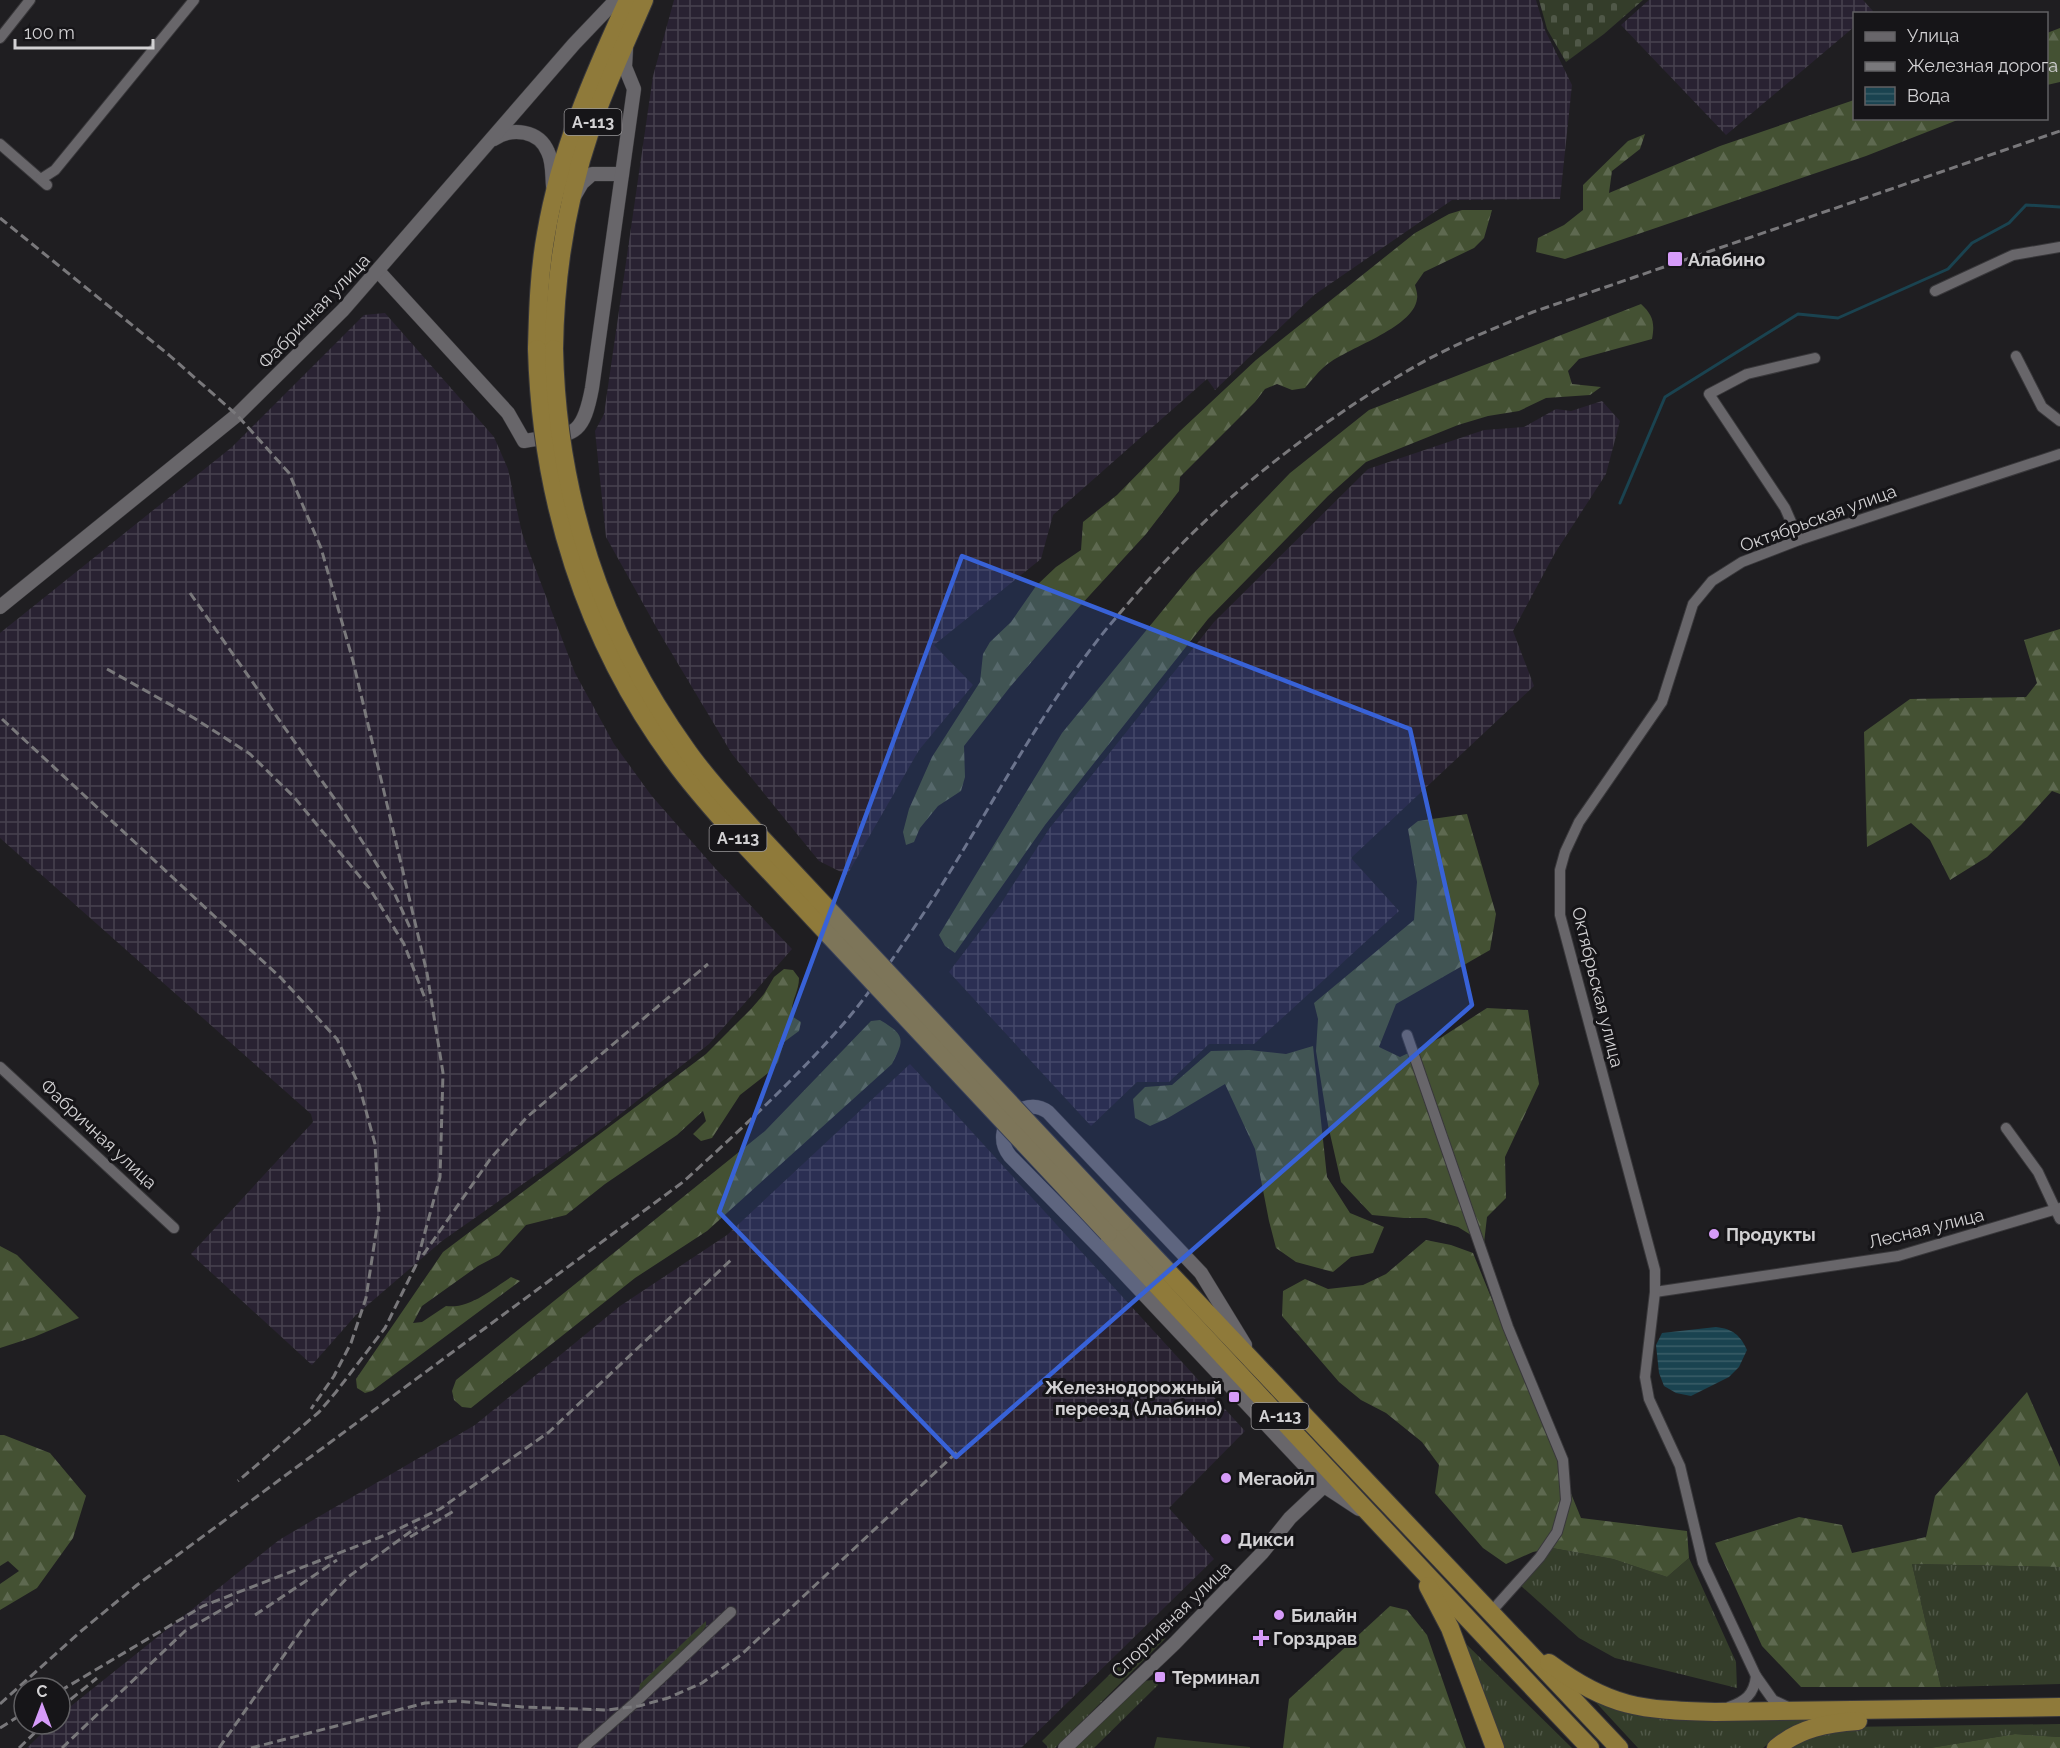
<svg xmlns="http://www.w3.org/2000/svg" width="2060" height="1748" viewBox="0 0 2060 1748" font-family="Raleway,sans-serif">
	<style>
		.industrial { fill: url(#industrial-grid) }
		.grass { fill: url(#grass-tufts) }
		.forest { fill: url(#forest-firs) }
		.cemetery { fill: url(#cemetery-stones) }
		.pitch { fill: #343d2a }
		.water { fill: url(#water-rules) }
		.lines { fill: none; stroke-linecap: round; stroke-linejoin: round }
		.stream { stroke: #1a4350; stroke-width: 3 }
		.minor-casing { stroke: #39383b; stroke-width: 12 }
		.tertiary-casing { stroke: #39383b; stroke-width: 15 }
		.trunk-casing { stroke: #39383b; stroke-width: 20 }
		.minor { stroke: #68666a; stroke-width: 10 }
		.tertiary { stroke: #68666a; stroke-width: 14 }
		.trunk { stroke: #8f7a3a; stroke-width: 18 }
		.rail { stroke: #79787b; stroke-width: 3; stroke-dasharray: 9 4.5; stroke-linecap: butt }
		.trunk-bridge-casing { stroke: #39383b; stroke-width: 20; stroke-linecap: butt }
		.trunk-bridge { stroke: #8f7a3a; stroke-width: 18 }
		.marked { fill: #3862d7; fill-opacity: 0.2; stroke: #3862d7; stroke-width: 4.5; stroke-linejoin: round }
		.poi-dot { fill: #d69bf9; stroke: #161518; stroke-width: 2 }
		.labels { text-anchor: middle; dominant-baseline: central; stroke-width: 6; stroke-linejoin: round; paint-order: stroke }
		.shield { fill: #161518; stroke: #9a999b; stroke-width: 1.5 }
		.shield-label { font-size: 16px; font-weight: bold; fill: #d2d1d3 }
		.poi-label { font-size: 18px; font-weight: bold; fill: #d2d1d3; stroke: #161518; text-anchor: start }
		.street-label { font-size: 18px; fill: #d2d1d3; stroke: #161518 }
	</style>
	<defs>
		<pattern id="industrial-grid" width="8" height="8" patternUnits="userSpaceOnUse" patternTransform="scale(1.5)"><rect width="8" height="8" fill="#292232"/><path d="M0 4h8M4 0v8" fill="none" stroke="#47414f"/></pattern>
		<pattern id="grass-tufts" width="24" height="20" patternUnits="userSpaceOnUse" patternTransform="scale(1.5)"><rect width="24" height="20" fill="#343d2a"/><path d="M3 7l-1-3M5 7V3M7 7l1-3M15 17l-1-3M17 17v-4M19 17l1-3" fill="none" stroke="#505848"/></pattern>
		<pattern id="forest-firs" width="22" height="20" patternUnits="userSpaceOnUse" patternTransform="scale(1.5)"><rect width="22" height="20" fill="#445133"/><path d="M5 1l3.5 6h-7zM16 11l3.5 6h-7z" fill="#5e6950"/></pattern>
		<pattern id="cemetery-stones" width="16" height="16" patternUnits="userSpaceOnUse" patternTransform="scale(1.5)"><rect width="16" height="16" fill="#343d2a"/><path d="M2 7V4a2 2 0 0 1 4 0v3zM10 15v-3a2 2 0 0 1 4 0v3z" fill="#505848"/></pattern>
		<pattern id="water-rules" width="6" height="5" patternUnits="userSpaceOnUse" patternTransform="scale(1.5)"><rect width="6" height="5" fill="#1a4350"/><path d="M0 2.5h6" fill="none" stroke="#3a5d68"/></pattern>
	</defs>
	<rect width="100%" height="100%" fill="#1f1e21"/>
	<!-- industrial -->
	<g class="industrial">
		<path d="M674,0H1536L1545,30L1572,85L1560,199L1452,200L1314,295L1215,390L1207,379L1053,515L1041,559L934,645L973,685L919,750L847,875L819,861L732,754L659,632L606,537L595,431L604,414L653,76Z"/>
		<path d="M1649,0H1863L1873,11L1871,13L1854,14V27L1726,135L1621,25Z"/>
		<path d="M385,313L494,437L508,469L522,533L575,673L614,744L651,795L714,867L792,949L709,1044L604,1127L442,1241L356,1315L312,1365L191,1254L313,1122L311,1114L0,838V633L232,447L364,315Z"/>
		<path d="M1602,401L1620,421L1606,474L1555,553L1513,631L1534,686L1351,858L1399,911L1254,1044H1209L1169,1082H1137L1091,1126L949,972L1000,905L1049,829L1214,622L1368,469L1484,430L1524,427L1556,409L1571,411Z"/>
		<path d="M910,1064L1245,1431L1169,1508L1214,1559L1021,1748H27L51,1724H60L61,1714L279,1540L475,1425L620,1306L727,1235Z"/>
	</g>
	<!-- grass -->
	<g class="grass">
		<path d="M1552,1548L1613,1559L1667,1577L1689,1558L1736,1662L1737,1688L1615,1658L1579,1638L1520,1585Z"/>
		<path d="M1912,1564L2060,1567V1684L1941,1687Z"/>
		<path d="M1168,1617L1172,1620L1165,1627L1168,1631L1165,1639L1055,1748H1047L1048,1747L1042,1741Z"/>
		<path d="M706,1621V1626L701,1633L641,1690H639L640,1684Z"/>
		<path d="M1461,1639L1572,1748H1502Z"/>
		<path d="M1153,1680L1158,1685L1094,1748H1075L1143,1681Z"/>
		<path d="M1590,1696L1835,1717L1775,1738L1763,1748H1638Z"/>
		<path d="M2060,1724V1737L2015,1734L1930,1748H1788L1795,1743L1845,1727Z"/>
	</g>
	<!-- forest -->
	<g class="forest">
		<path d="M2060,28V82L2047,85V33Z"/>
		<path d="M1854,100V118L1960,119L1866,156L1565,259L1536,252L1538,238L1564,225L1583,210V185L1628,141L1645,134L1640,149L1612,171L1609,193L1720,146Z"/>
		<path d="M1462,210H1492L1484,238L1474,248L1424,272L1415,285C1416,289 1418,295 1417,299C1413,329 1345,348 1324,367C1317,373 1311,381 1305,388L1292,390L1277,384L1265,389L1255,402L1180,477L1179,491L1146,534L1079,607L1010,687L964,746L965,777L961,791L938,806L920,828L914,842L906,845L903,832L909,809L932,757L980,682L983,654L990,642L1011,622L1036,586L1056,567L1081,550L1083,522L1117,495L1179,432L1256,360L1415,233L1449,214Z"/>
		<path d="M1641,304C1653,315 1655,323 1652,339L1579,359L1568,371L1572,384L1601,387L1590,395L1546,398L1519,411L1488,416L1458,425L1366,462L1328,496L1208,619L1045,825L955,953L945,946L939,935L1062,733L1190,577L1290,473L1369,410Z"/>
		<path d="M2060,629V794L2052,791L2021,825L1987,857L1950,880L1930,840L1911,823L1867,847L1864,732L1910,699L2026,697L2037,683L2024,640Z"/>
		<path d="M1467,814L1496,914L1490,950L1396,1004L1379,1047L1400,1057L1442,1037L1487,1008L1528,1010L1539,1084L1505,1157L1506,1198L1487,1217L1484,1243L1458,1227L1426,1218H1404L1372,1215L1341,1182L1328,1125L1316,1051L1318,1019L1314,1003L1414,920L1417,882L1408,829L1418,821Z"/>
		<path d="M784,969L793,970L799,978C799,994 789,1002 793,1017L801,1022L799,1031L784,1042L778,1062L772,1070L740,1095L712,1138L701,1141L693,1134L706,1121L703,1111L677,1135L605,1184L566,1215L526,1225L499,1255L478,1266L422,1306L413,1323L422,1322L446,1306C470,1309 492,1289 511,1277L520,1281L372,1391L365,1393L357,1388L356,1379L443,1252L706,1054L751,1009L764,994L774,977Z"/>
		<path d="M880,1020C905,1035 905,1039 892,1064L707,1231L635,1278L471,1408L462,1407L454,1400L452,1391L456,1380L765,1131L871,1021Z"/>
		<path d="M1313,1046L1327,1177L1350,1213L1384,1227L1373,1253L1351,1257L1333,1272L1296,1262L1276,1248L1269,1221L1255,1149L1225,1084L1168,1118L1150,1126L1135,1118L1133,1099L1145,1087L1172,1085L1211,1051L1249,1050L1286,1054Z"/>
		<path d="M1426,1240L1451,1245L1473,1253L1581,1518L1687,1531L1689,1558L1667,1577L1613,1559L1552,1548L1533,1552L1506,1564L1483,1548L1435,1493L1439,1465L1422,1442L1386,1413L1361,1400L1339,1382L1282,1316L1283,1291L1305,1279L1328,1289L1363,1285L1386,1274Z"/>
		<path d="M0,1246L17,1255L79,1318L34,1337L0,1348Z"/>
		<path d="M2027,1392L2060,1467V1567L1912,1564L1941,1687H1801L1762,1646L1715,1543L1799,1517L1842,1525L1852,1553L1926,1537L1935,1496Z"/>
		<path d="M0,1435H4L50,1453L86,1496L73,1538L37,1588L0,1610V1584L19,1571L8,1561L0,1566Z"/>
		<path d="M1390,1606L1407,1610L1427,1635L1466,1748H1283L1289,1699Z"/>
		<path d="M2015,1734L2060,1737V1748H1930Z"/>
	</g>
	<!-- cemetery -->
	<path class="cemetery" d="M1539,0H1643L1604,34L1566,62L1547,29Z"/>
	<!-- pitch -->
	<path class="pitch" d="M1157,1737L1250,1747V1748H1154Z"/>
	<!-- water -->
	<path class="water" d="M1716,1327C1733,1329 1740,1335 1747,1350L1739,1367L1729,1377L1691,1396L1676,1393L1664,1386L1659,1373L1656,1345L1662,1333Z"/>
	<g class="lines">
		<!-- stream -->
		<path class="stream" d="M1620,503L1665,397L1798,314L1838,318L1948,269L1972,243L2009,223L2026,205L2060,207"/>
		<defs>
			<g id="minor">
				<path d="M0,38L30,0"/>
				<path d="M0,144L47,185"/>
				<path d="M41,179L55,170L194,0"/>
				<path d="M1935,291L2013,255L2060,247"/>
				<path d="M2016,356L2042,407L2060,421"/>
				<path d="M1799,540L1785,508L1709,394L1747,374L1815,358"/>
				<path d="M1407,1035L1508,1327L1563,1460L1566,1500L1557,1532L1540,1557L1490,1613"/>
				<path d="M0,1067L174,1228"/>
				<path d="M2006,1128L2038,1172L2060,1219"/>
				<path d="M1655,1292L1898,1256L2060,1208"/>
				<path d="M1729,1707C1745,1701 1754,1695 1756,1676"/>
				<path d="M1788,1707L1773,1700L1756,1676L1703,1563L1680,1466L1649,1399L1645,1377L1655,1292V1270L1560,915V870L1565,852L1579,822L1662,702L1693,604L1712,581L1742,562L1799,540L2060,454"/>
				<path d="M583,1748L639,1699L731,1612"/>
			</g>
			<g id="tertiary">
				<path d="M494,139C512,127 539,130 548,152C553,162 552,175 553,186"/>
				<path d="M575,195L582,183L592,174H622"/>
				<path d="M379,272L508,413L524,441C572,433 582,441 592,388L634,89L625,67L626,49"/>
				<path d="M0,607L237,415L343,310L574,44L616,0"/>
				<path d="M1245,1345L1201,1273L1048,1112C1023,1093 988,1129 1010,1156L1107,1255L1324,1486L1359,1509"/>
				<path d="M1065,1748L1175,1643L1262,1553L1290,1518L1324,1486"/>
			</g>
			<g id="trunk">
				<path d="M537,349C538,311 539,272 546,234C560,151 593,76 628,0"/>
				<path d="M554,349C555,273 567,199 591,128C606,84 626,42 644,0"/>
				<path d="M1121,1222L1619,1748"/>
				<path d="M1108,1233C1269,1405 1428,1578 1590,1748"/>
				<path d="M1428,1586L1450,1628L1495,1748"/>
				<path d="M1549,1663C1610,1708 1641,1710 1715,1712L2060,1707"/>
				<path d="M1776,1748C1800,1728 1827,1723 1858,1721"/>
			</g>
		</defs>
		<!-- minor casing -->
		<use href="#minor" class="minor-casing"/>
		<!-- tertiary casing -->
		<use href="#tertiary" class="tertiary-casing"/>
		<!-- trunk casing -->
		<use href="#trunk" class="trunk-casing"/>
		<!-- minor -->
		<use href="#minor" class="minor"/>
		<!-- tertiary -->
		<use href="#tertiary" class="tertiary"/>
		<!-- trunk -->
		<use href="#trunk" class="trunk"/>
		<!-- rail -->
		<g class="rail">
			<path d="M0,218L169,355L237,415L289,473L321,548L353,661L427,973L443,1073L440,1177L416,1265L385,1328L336,1392L319,1412L238,1481"/>
			<path d="M190,593L341,808L393,890L411,930"/>
			<path d="M107,669L194,718L250,754L294,797L370,889L404,944L426,1001"/>
			<path d="M2,719L281,978L337,1039L359,1085L375,1144L379,1213L366,1298L351,1343L334,1376L311,1409"/>
			<path d="M423,1255L491,1158L527,1117L708,964"/>
			<path d="M410,1537L454,1511"/>
			<path d="M255,1615L337,1560"/>
			<path d="M60,1691L203,1606L388,1534L440,1509L549,1432L733,1258"/>
			<path d="M0,1704L80,1632L137,1585L683,1182C737,1133 790,1084 838,1030C864,1001 887,967 909,935C978,835 1031,722 1108,627C1137,593 1167,557 1200,526C1261,467 1341,409 1414,367C1452,345 1493,329 1533,312L2060,131"/>
			<path d="M60,1708L97,1678"/>
			<path d="M0,1728L24,1713"/>
			<path d="M19,1748L44,1724"/>
			<path d="M62,1748L185,1631L238,1600"/>
			<path d="M219,1748L313,1614L348,1577L417,1527"/>
			<path d="M251,1748L425,1703L457,1701L523,1707L607,1710L639,1706L668,1698L702,1683L742,1654L958,1451"/>
		</g>
		<defs>
			<g id="trunk-bridge">
				<path d="M537,349C541,497 585,641 674,761C694,789 718,815 741,841L1108,1233"/>
				<path d="M554,349C557,494 601,631 686,749C706,778 730,803 753,829L1121,1222"/>
			</g>
		</defs>
		<!-- trunk-bridge casing -->
		<use href="#trunk-bridge" class="trunk-bridge-casing"/>
		<!-- trunk-bridge -->
		<use href="#trunk-bridge" class="trunk-bridge"/>
	</g>
	<!-- marked area -->
	<path class="marked" d="M962,556L1410,729L1472,1005L956,1457L719,1212Z"/>
	<!-- markers -->
	<g class="poi-dot">
		<rect x="1667" y="251" width="16" height="16" rx="3"/>
		<circle cx="1714" cy="1234" r="6"/>
		<rect x="1228" y="1391" width="12" height="12" rx="3"/>
		<circle cx="1226" cy="1478" r="6"/>
		<circle cx="1226" cy="1539" r="6"/>
		<circle cx="1279" cy="1615" r="6"/>
		<path d="M1258 1629h6v6h6v6h-6v6h-6v-6h-6v-6h6z"/>
		<rect x="1154" y="1671" width="12" height="12" rx="3"/>
	</g>
	<g class="labels">
		<!-- shield labels -->
		<g class="shield">
			<rect x="564.5" y="109" width="57" height="26" rx="4.5"/>
			<rect x="709.5" y="825" width="57" height="26" rx="4.5"/>
			<rect x="1251.5" y="1403" width="57" height="26" rx="4.5"/>
		</g>
		<g class="shield-label">
			<text x="593" y="122">А-113</text>
			<text x="738" y="838">А-113</text>
			<text x="1280" y="1416">А-113</text>
		</g>
		<!-- poi labels -->
		<g class="poi-label">
			<text x="1688" y="259">Алабино</text>
			<text x="1726" y="1234">Продукты</text>
			<text x="1222" y="1387" text-anchor="end">Железнодорожный<tspan x="1222" dy="21">переезд (Алабино)</tspan></text>
			<text x="1238" y="1478">Мегаойл</text>
			<text x="1238" y="1539">Дикси</text>
			<text x="1291" y="1615">Билайн</text>
			<text x="1273" y="1638">Горздрав</text>
			<text x="1172" y="1677">Терминал</text>
		</g>
		<!-- street labels -->
		<g class="street-label">
			<text transform="translate(314 311) rotate(-46)">Фабричная улица</text>
			<text transform="translate(1818 518) rotate(-20)">Октябрьская улица</text>
			<text transform="translate(1598 987) rotate(76)">Октябрьская улица</text>
			<text transform="translate(99 1134) rotate(43)">Фабричная улица</text>
			<text transform="translate(1926 1228) rotate(-14)">Лесная улица</text>
			<text transform="translate(1171 1619) rotate(-44)">Спортивная улица</text>
		</g>
	</g>
	<!-- legend -->
	<rect x="1853" y="12" width="195" height="108" fill="#161518" stroke="#616063" stroke-width="1.5"/>
	<rect x="1865" y="32" width="30" height="9" fill="#68666a" stroke="#616063" stroke-width="1.5"/>
	<text x="1907" y="42" font-size="18" fill="#d2d1d3">Улица</text>
	<rect x="1865" y="62" width="30" height="9" fill="#79787b" stroke="#616063" stroke-width="1.5"/>
	<text x="1907" y="72" font-size="18" fill="#d2d1d3">Железная дорога</text>
	<rect x="1865" y="87" width="30" height="18" fill="url(#water-rules)" stroke="#616063" stroke-width="1.5"/>
	<text x="1907" y="102" font-size="18" fill="#d2d1d3">Вода</text>
	<!-- north arrow -->
	<g transform="translate(42 1706)"><circle r="28" fill="#161518" stroke="#616063" stroke-width="1.5"/>
	<path d="M0-4.5L10 22L0 15L-10 22Z" fill="#d69bf9"/>
	<text y="-9" font-size="16" font-weight="bold" text-anchor="middle" fill="#d2d1d3">С</text>
	</g>
	<!-- scale -->
	<path d="M15 39v9h138v-9" fill="none" stroke="#d2d1d3" stroke-width="3"/>
	<text x="24" y="39" font-size="18" fill="#d2d1d3" stroke="#161518" stroke-width="4.5" paint-order="stroke">100 m</text>
</svg>
